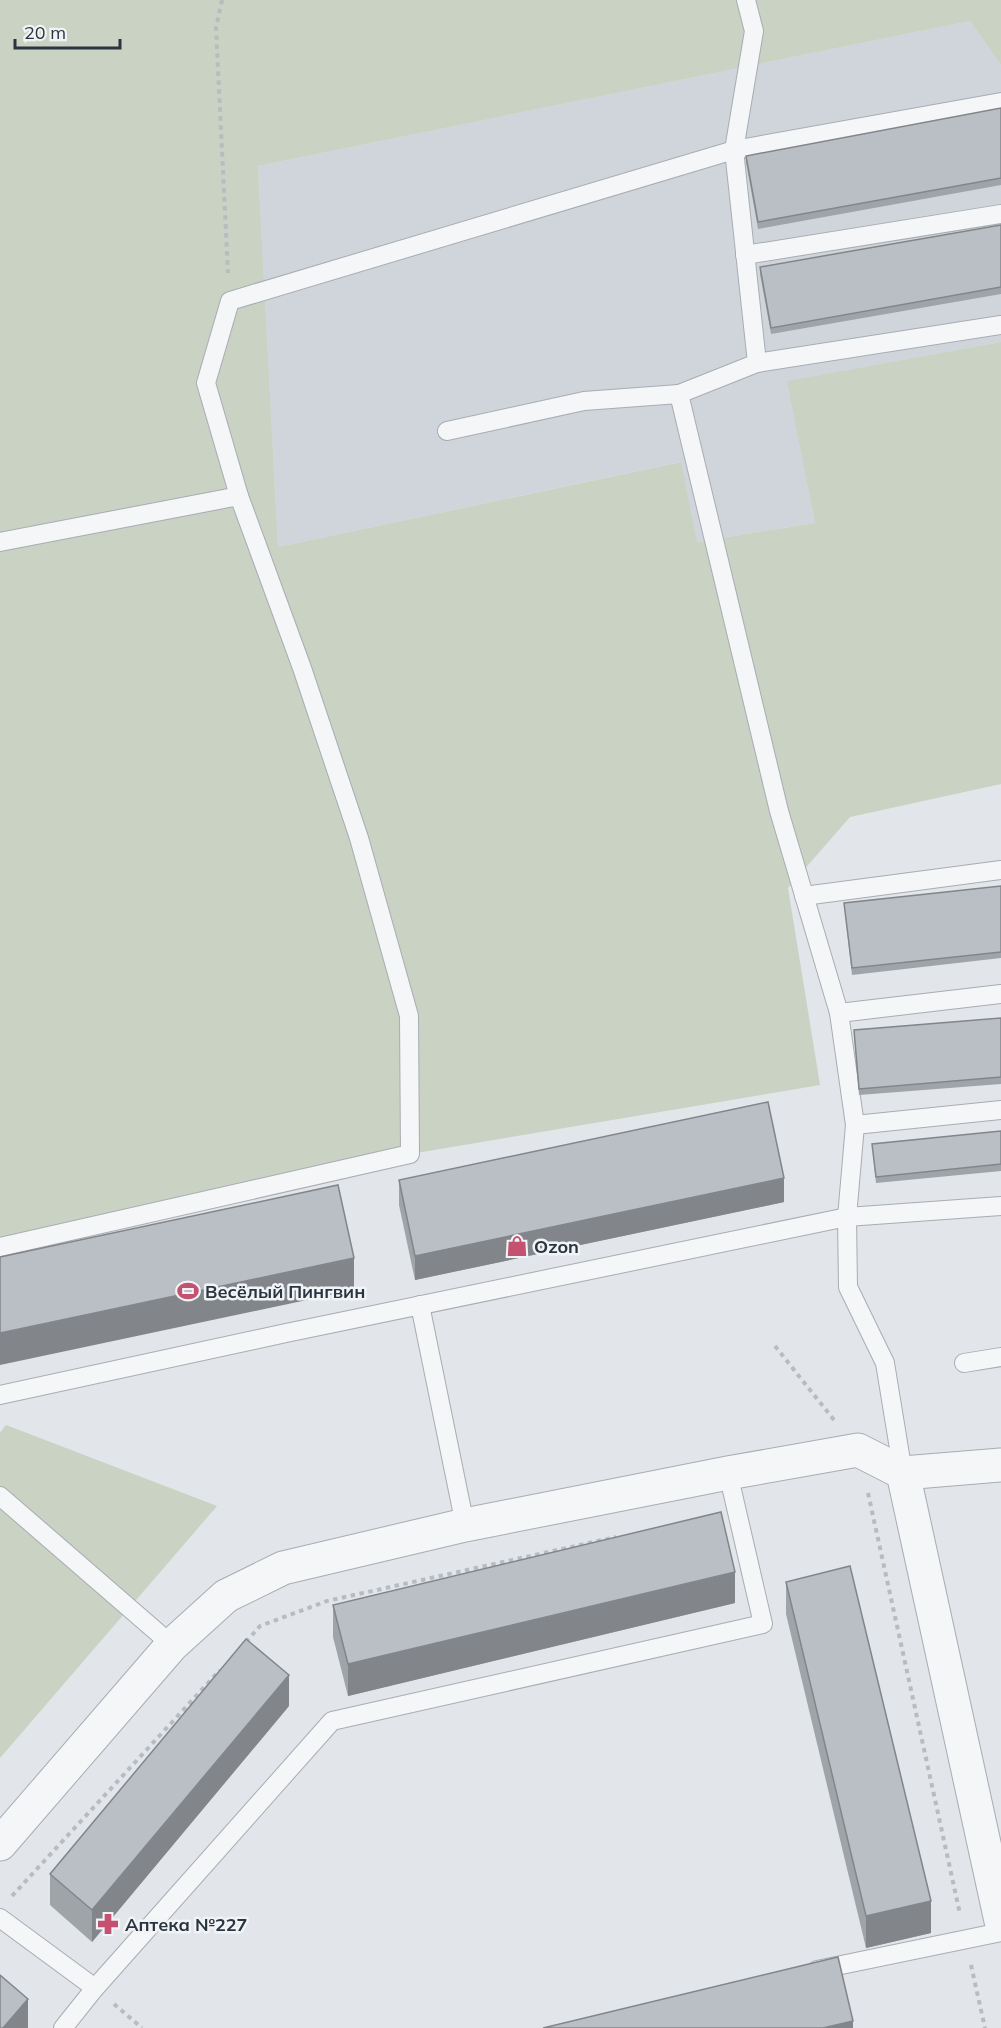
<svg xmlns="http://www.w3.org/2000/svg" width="1001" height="2028" viewBox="0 0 1001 2028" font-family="Mulish,sans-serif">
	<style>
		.built { fill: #d0d5db }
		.green { fill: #c9d2c3 }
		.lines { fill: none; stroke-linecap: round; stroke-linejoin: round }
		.lane-casing { stroke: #a7adb3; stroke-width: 20 }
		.street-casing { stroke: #a7adb3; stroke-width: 35 }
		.path { stroke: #b8bcc0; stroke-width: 4; stroke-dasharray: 4.5 4.5; stroke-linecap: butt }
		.lane { stroke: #f4f6f8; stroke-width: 18 }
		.street { stroke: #f4f6f8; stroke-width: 33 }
		.wall { fill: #9fa4a9 }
		.shaded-wall { fill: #82868a }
		.building { fill: #b9bfc5; stroke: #82868a; stroke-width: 1.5 }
		.labels { text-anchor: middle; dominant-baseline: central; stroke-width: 5; stroke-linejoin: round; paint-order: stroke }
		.poi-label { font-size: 18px; font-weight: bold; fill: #2b353f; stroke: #f1f4f6; text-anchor: start }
	</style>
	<rect width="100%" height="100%" fill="#e2e5e9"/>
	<!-- built -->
	<path class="built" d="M970,21L1001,65V342L788,381L815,523L697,542L680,462L278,547L258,166Z"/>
	<!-- green -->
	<g class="green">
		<path d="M0,0H1001V65L970,21L258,166L278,547L681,462L697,542L815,523L787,381L1001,342V784L850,817L788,888L820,1085L410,1154L0,1247Z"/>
		<path d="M6,1425L217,1506L0,1758V1433Z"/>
	</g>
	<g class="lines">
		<defs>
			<g id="lane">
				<path d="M746,0L754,31L734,150L757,363L679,394L779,811L839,1013L855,1125L847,1217L848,1287L885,1363L903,1473"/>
				<path d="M745,255L1001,214"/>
				<path d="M757,363L1001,325"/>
				<path d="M447,431L584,401L679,394"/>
				<path d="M0,542L239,496"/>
				<path d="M804,896L1001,870"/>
				<path d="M839,1013L1001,994"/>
				<path d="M855,1125L1001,1110"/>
				<path d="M0,1247L410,1154L409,1016L359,838L302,668L239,496L206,383L230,301L734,150L1001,102"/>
				<path d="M420,1305L465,1525"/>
				<path d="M964,1363L1001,1357"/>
				<path d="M0,1395L286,1333L847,1217L1001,1206"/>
				<path d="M0,1496L172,1645"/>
				<path d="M0,1918L95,1988"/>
				<path d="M817,1970L1001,1932"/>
				<path d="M63,2028L95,1988L332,1721L763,1624L728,1473"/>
			</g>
			<g id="street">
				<path d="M903,1473L1001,1921"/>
				<path d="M0,1844L172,1645L226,1596L283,1568L465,1525L728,1473L858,1450L903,1473L1001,1465"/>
			</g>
		</defs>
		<!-- lane casing -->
		<use href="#lane" class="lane-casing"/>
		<!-- street casing -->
		<use href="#street" class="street-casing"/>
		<!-- path -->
		<g class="path">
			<path d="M222,0L216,28L228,273"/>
			<path d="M775,1346L834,1420"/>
			<path d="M868,1493L960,1914"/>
			<path d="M246,1642L260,1626L327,1601L616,1537"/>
			<path d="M12,1896L220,1670"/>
			<path d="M971,1965L985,2028"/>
			<path d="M114,2004L142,2028"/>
		</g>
		<!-- lane -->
		<use href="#lane" class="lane"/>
		<!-- street -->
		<use href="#street" class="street"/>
	</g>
	<!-- wall -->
	<g class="wall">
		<path d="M1001,108V185L758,229L746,162V156Z"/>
		<path d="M1001,225V294L771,334L760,274V267Z"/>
		<path d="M1001,886V958L852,975L844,903Z"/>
		<path d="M1001,1018V1084L859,1095L854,1030Z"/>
		<path d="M1001,1131V1171L876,1183L872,1144Z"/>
		<path d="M399,1180L784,1202L415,1280L399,1205Z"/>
		<path d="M786,1582L931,1933L866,1948L786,1614Z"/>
		<path d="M735,1603L348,1696L333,1637V1605Z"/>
		<path d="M289,1706L92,1942L50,1905V1874Z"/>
	</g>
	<!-- shaded-wall -->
	<g class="shaded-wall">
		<path d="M784,1178V1202L415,1280V1256Z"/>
		<path d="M354,1258V1290L0,1365V1333Z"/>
		<path d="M735,1572V1603L348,1696V1664Z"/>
		<path d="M289,1675V1706L92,1942V1910Z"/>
		<path d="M931,1901V1933L866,1948V1916Z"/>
		<path d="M28,1999V2028H3Z"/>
		<path d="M853,2021V2028H823Z"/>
	</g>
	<!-- building -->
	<g class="building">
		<path d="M1001,108V178L758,222L746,156Z"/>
		<path d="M1001,225V287L771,328L760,267Z"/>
		<path d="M1001,886V952L852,968L844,903Z"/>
		<path d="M1001,1018V1077L859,1089L854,1030Z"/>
		<path d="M768,1102L784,1178L415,1256L399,1180Z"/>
		<path d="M1001,1131V1164L876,1177L872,1144Z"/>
		<path d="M338,1185L354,1258L0,1333V1257Z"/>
		<path d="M721,1512L735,1572L348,1664L333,1605Z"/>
		<path d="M850,1566L931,1901L866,1916L786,1582Z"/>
		<path d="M246,1639L289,1675L92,1910L50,1874Z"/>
		<path d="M838,1957L853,2021L823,2028H543Z"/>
		<path d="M0,1975L28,1999L3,2028H0Z"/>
	</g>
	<!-- icons -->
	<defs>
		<symbol id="shop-bare" viewBox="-9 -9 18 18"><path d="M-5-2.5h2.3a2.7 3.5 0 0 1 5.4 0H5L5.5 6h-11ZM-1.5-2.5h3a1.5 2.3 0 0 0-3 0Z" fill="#c45170" stroke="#f1f4f6" stroke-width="2.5" paint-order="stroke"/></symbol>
		<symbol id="stadium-bare" viewBox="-9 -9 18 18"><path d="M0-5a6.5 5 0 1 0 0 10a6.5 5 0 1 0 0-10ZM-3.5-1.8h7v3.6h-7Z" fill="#c45170" stroke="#f1f4f6" stroke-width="2.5" paint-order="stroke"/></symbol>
		<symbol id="pharmacy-bare" viewBox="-9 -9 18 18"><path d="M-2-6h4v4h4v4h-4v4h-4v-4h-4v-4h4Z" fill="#c45170" stroke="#f1f4f6" stroke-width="2.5" paint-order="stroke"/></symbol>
	</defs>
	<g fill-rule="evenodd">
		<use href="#shop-bare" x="502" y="1231" width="30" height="30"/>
		<use href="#stadium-bare" x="173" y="1276" width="30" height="30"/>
		<use href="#pharmacy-bare" x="93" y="1909" width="30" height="30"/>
	</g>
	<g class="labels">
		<!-- poi labels -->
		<g class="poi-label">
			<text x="534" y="1246">Ozon</text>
			<text x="205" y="1291">Весёлый Пингвин</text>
			<text x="125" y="1924">Аптека №227</text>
		</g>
	</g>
	<!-- scale -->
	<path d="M15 39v9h105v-9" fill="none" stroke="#2b353f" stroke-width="3"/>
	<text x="24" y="39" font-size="18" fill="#2b353f" stroke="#f1f4f6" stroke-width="4.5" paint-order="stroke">20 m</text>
</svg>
